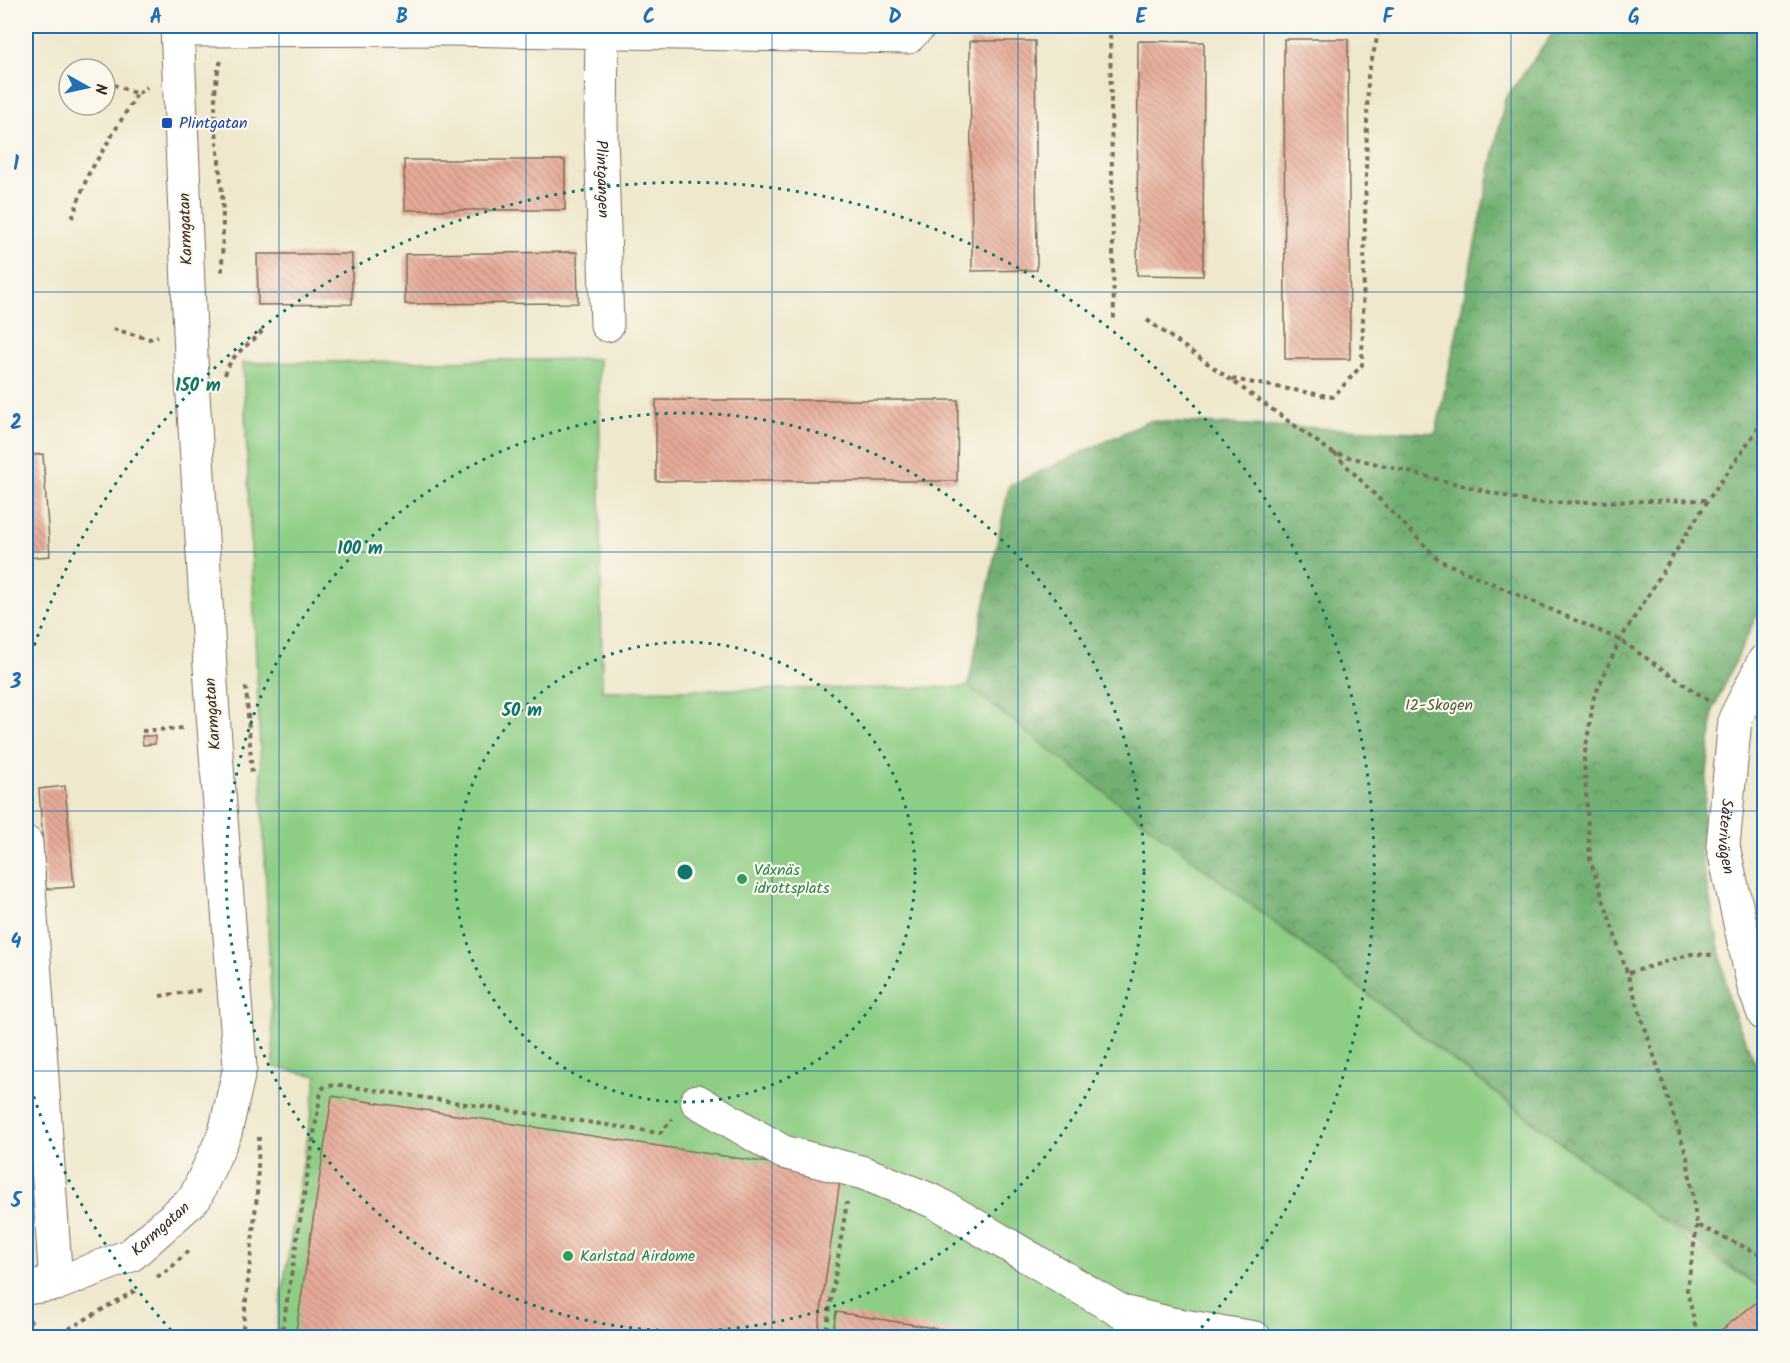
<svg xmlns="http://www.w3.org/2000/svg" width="1790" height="1363" viewBox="0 0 1790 1363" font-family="Kalam,sans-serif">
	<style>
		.forest { fill: url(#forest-crowns); stroke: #566d48; stroke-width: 1.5 }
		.green { fill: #8ecd84; stroke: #647c51; stroke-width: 1.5 }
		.building { fill: url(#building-back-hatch) }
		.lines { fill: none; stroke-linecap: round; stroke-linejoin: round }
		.minor-casing { stroke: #7a6c5b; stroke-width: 35 }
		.path { stroke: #7a6c5b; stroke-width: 4; stroke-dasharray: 4.5 4.5; stroke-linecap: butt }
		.minor { stroke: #fff; stroke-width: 33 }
		.grid { fill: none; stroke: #1f6fb2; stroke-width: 1.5; stroke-opacity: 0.55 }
		.ring { fill: none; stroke: #0f766e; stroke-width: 3; stroke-dasharray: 3 6 }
		.transit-dot { fill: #1a4fb4; stroke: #fbf7ec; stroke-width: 2 }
		.leisure-dot { fill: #2e9e5b; stroke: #fbf7ec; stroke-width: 2 }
		.labels { text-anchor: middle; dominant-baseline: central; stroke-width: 4.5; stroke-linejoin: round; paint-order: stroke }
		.transit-label { font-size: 16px; fill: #164399; stroke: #fbf7ec; text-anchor: start }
		.street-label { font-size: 16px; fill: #3b2a1e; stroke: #fbf7ec }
		.park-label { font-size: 16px; fill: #545b3d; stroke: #fbf7ec }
		.leisure-label { font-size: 16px; fill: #27864d; stroke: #fbf7ec; text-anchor: start }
		.centre { fill: #0f766e; stroke: #fbf7ec; stroke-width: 3 }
		.ring-label { font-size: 18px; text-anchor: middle; font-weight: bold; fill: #0f766e; stroke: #fbf7ec; stroke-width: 4.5; stroke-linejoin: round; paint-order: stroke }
		.neatline { fill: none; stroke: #1f6fb2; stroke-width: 2 }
		.grid-label { font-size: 20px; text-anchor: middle; font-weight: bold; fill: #1f6fb2 }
	</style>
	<defs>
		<pattern id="forest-crowns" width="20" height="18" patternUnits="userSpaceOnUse" patternTransform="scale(1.5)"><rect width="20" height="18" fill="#72b072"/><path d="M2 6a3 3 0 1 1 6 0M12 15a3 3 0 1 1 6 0" fill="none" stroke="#5f8f5d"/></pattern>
		<pattern id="building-back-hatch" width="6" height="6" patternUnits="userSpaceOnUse" patternTransform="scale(1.5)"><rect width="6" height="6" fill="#e7ab99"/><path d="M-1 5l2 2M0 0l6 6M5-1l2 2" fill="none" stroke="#bc8b7c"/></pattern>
	</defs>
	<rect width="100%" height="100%" fill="#fbf7ec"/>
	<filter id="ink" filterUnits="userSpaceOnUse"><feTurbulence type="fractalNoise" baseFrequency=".0167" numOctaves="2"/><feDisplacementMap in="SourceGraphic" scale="12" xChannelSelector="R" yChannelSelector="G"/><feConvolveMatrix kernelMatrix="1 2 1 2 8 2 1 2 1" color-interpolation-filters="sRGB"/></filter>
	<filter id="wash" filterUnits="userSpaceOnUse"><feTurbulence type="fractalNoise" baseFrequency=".008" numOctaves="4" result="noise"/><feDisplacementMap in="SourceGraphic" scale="24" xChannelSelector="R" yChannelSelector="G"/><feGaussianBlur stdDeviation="1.35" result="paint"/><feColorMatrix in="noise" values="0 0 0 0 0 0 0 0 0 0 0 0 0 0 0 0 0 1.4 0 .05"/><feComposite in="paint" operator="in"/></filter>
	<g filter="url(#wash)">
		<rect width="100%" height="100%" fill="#efe8cd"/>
		<!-- forest -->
		<path class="forest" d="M1558,26H1764V599L1713,710L1700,849L1730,1004L1764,1084V1289L1654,1214L968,687L1009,486L1150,421L1436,433L1505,99Z"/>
		<!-- green -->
		<path class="green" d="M599,359L602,691L968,687L1693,1245L1764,1289V1337H275L317,1076L274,1067L243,363Z"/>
		<g id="blocks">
			<!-- building -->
			<g class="building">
				<path d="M1284,39H1348L1350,359H1285Z"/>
				<path d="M970,41H1035L1037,270L972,271Z"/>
				<path d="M1138,41L1204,42L1203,276L1137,275Z"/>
				<path d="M404,160H565V210H405Z"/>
				<path d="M26,186L30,225H26Z"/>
				<path d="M577,252L578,303L405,304V254Z"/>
				<path d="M257,254H352V304L258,305Z"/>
				<path d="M656,400H958L957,481H656Z"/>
				<path d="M43,454L50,556L26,558V456Z"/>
				<path d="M142,736H155V744L143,745Z"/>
				<path d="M65,786L74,887L46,889L39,789Z"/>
				<path d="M332,1096L841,1174L817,1338H295Z"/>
				<path d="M1757,1302L1764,1313V1338H1723L1719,1332Z"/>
				<path d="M836,1312L982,1336V1338H832Z"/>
			</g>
		</g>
	</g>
	<g filter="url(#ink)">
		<use href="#blocks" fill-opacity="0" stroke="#7a6c5b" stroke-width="1.5"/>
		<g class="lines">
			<defs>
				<g id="minor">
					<path id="s1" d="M602,26L601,134L607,325"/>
					<path d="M178,30L450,29L908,37L919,26"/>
					<path id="s2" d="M1764,661L1735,719L1723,846L1754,987L1764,1014"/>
					<path d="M26,843L56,1284"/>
					<path d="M697,1101L783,1152L864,1173L935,1202L1122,1312L1172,1324L1255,1338"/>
					<path id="s3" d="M26,1288L56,1284L131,1255L195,1198L225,1133L240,1067L213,714L192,379L177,26"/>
				</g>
			</defs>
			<!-- minor casing -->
			<use href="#minor" class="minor-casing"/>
			<!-- path -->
			<g class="path">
				<path d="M1110,26L1114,321"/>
				<path d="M221,61C208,93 220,159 222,195C224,221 222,248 222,274"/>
				<path d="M105,81L137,94L147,87"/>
				<path d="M72,218L88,175L137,94"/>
				<path d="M1147,320L1333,453L1533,503L1708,500"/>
				<path d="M113,329L150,339L158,336"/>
				<path d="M225,375C231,352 251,345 265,328"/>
				<path d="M1232,379L1333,397L1362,365L1368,75L1380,26"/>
				<path d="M1764,420L1708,500L1620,640L1594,697L1584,759L1590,859L1687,1157L1697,1225L1764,1256"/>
				<path d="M1334,453L1439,560L1620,640L1710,702"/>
				<path d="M246,687L252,773"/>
				<path d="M142,731L183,728"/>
				<path d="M1629,973L1691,954L1715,955"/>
				<path d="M160,996L202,990"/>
				<path d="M1697,1225L1687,1290L1698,1338"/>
				<path d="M157,1277L170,1269L188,1251"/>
				<path d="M29,1319L39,1338"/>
				<path d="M53,1338L138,1289"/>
				<path d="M242,1338L257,1195L259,1137"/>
				<path d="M281,1338L321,1091L325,1086L340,1085L660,1133L673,1119"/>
				<path d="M825,1338L847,1202"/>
			</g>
			<!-- minor -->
			<use href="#minor" class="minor"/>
		</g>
	</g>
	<!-- grid -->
	<path class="grid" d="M279,26V1338M526,26V1338M772,26V1338M1018,26V1338M1264,26V1338M1511,26V1338M26,292H1764M26,552H1764M26,811H1764M26,1071H1764"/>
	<!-- distance rings -->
	<g class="ring">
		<circle cx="685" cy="872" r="230"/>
		<circle cx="685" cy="872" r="459"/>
		<path d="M177 1337A689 689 0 0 1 26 1073M26 671A689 689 0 1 1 1193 1337"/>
	</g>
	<!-- markers -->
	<rect class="transit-dot" x="161" y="117" width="12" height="12" rx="3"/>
	<g class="leisure-dot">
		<circle cx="742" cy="879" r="6"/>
		<circle cx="568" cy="1256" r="6"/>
	</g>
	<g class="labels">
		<!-- transit labels -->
		<g class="transit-label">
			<text x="179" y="123">Plintgatan</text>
		</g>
		<!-- street labels -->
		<g class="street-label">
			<text stroke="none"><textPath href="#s1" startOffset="153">Plintgången</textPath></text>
			<text transform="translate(186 229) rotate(-92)">Karmgatan</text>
			<text transform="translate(213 714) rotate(-94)">Karmgatan</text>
			<text stroke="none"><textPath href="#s2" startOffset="183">Säterivägen</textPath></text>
			<text stroke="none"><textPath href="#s3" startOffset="150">Karmgatan</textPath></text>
		</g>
		<!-- park labels -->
		<g class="park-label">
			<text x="1439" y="705">I2-Skogen</text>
		</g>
		<!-- leisure labels -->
		<g class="leisure-label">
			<text x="754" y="870">Våxnäs<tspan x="754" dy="18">idrottsplats</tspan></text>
			<text x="580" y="1256">Karlstad Airdome</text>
		</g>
	</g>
	<circle cx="685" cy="872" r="9" class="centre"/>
	<g class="ring-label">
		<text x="198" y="391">150 m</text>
		<text x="360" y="554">100 m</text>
		<text x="522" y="716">50 m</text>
	</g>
	<!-- margin -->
	<rect width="1790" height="1363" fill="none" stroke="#fbf7ec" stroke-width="66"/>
	<!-- north arrow -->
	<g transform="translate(87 87) rotate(98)"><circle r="28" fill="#fbf7ec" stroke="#aea59a" stroke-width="1.5"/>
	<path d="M0-4.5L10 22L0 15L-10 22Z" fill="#1f6fb2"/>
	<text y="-9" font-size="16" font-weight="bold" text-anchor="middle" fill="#3b2a1e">N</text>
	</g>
	<rect x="33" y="33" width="1724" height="1297" class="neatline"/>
	<g class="grid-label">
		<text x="156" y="23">A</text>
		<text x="402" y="23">B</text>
		<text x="649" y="23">C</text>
		<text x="895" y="23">D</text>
		<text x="1141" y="23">E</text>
		<text x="1388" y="23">F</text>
		<text x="1634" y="23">G</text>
		<text x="16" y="170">1</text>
		<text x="16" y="429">2</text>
		<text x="16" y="688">3</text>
		<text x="16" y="948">4</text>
		<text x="16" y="1207">5</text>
	</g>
</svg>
